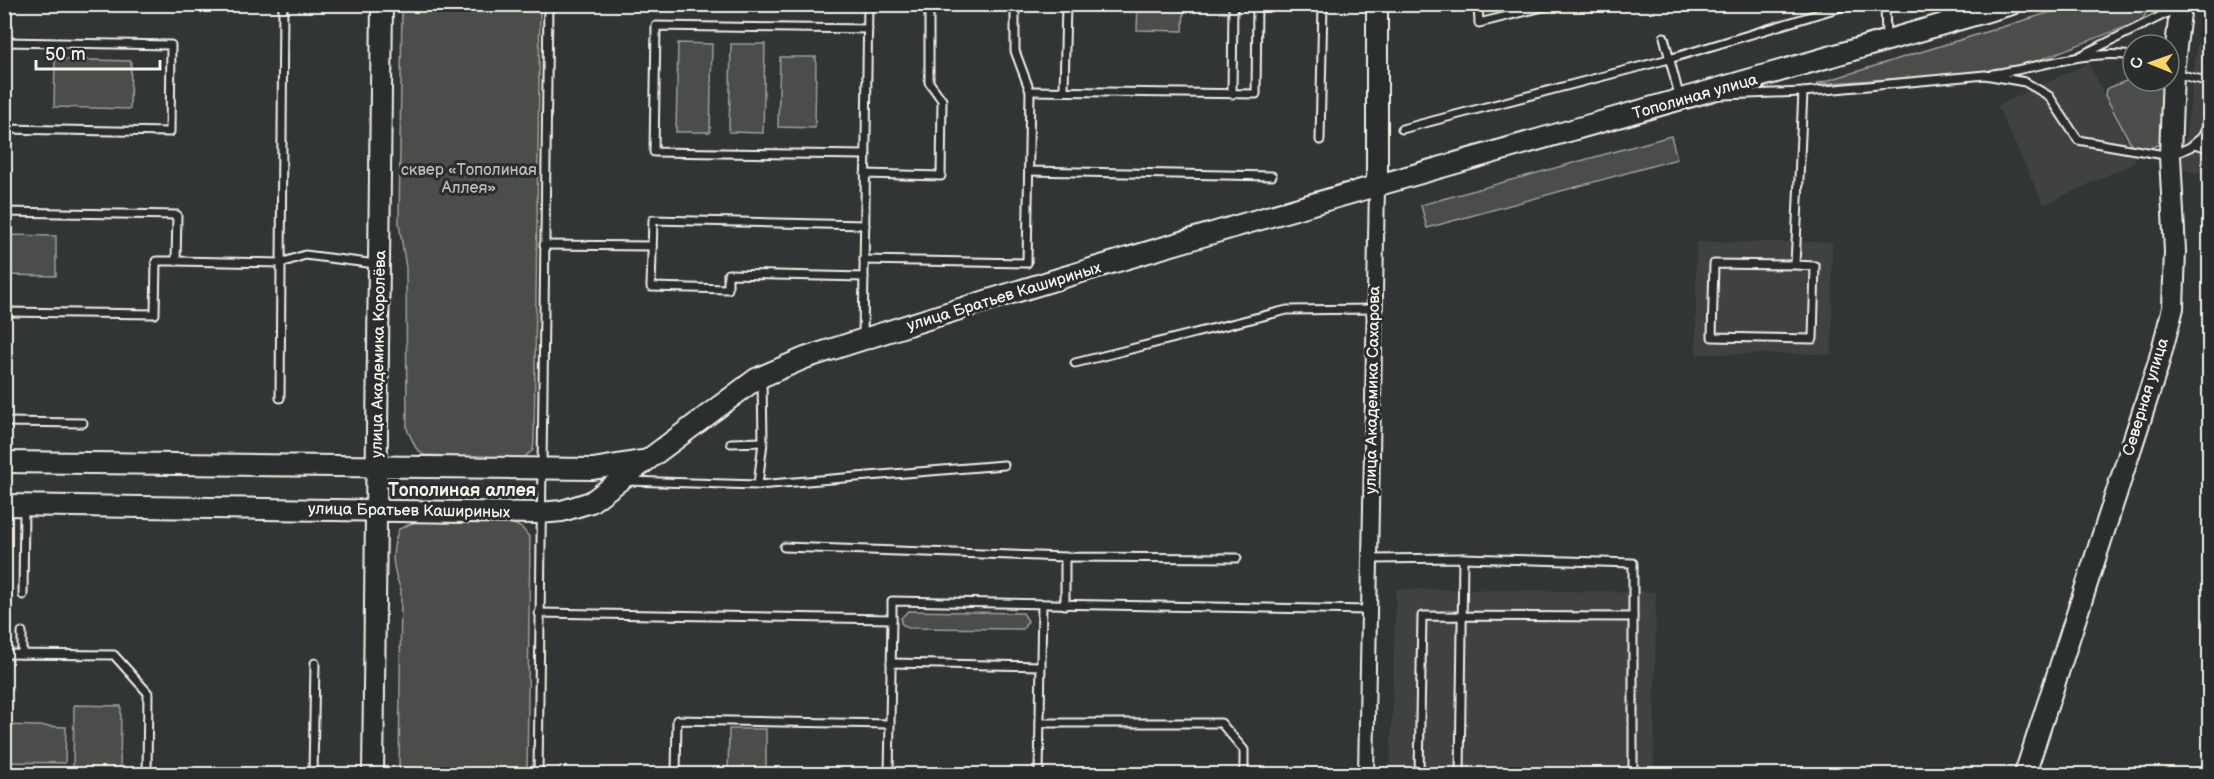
<svg xmlns="http://www.w3.org/2000/svg" width="2214" height="779" viewBox="0 0 2214 779" font-family="'Balsamiq Sans',sans-serif">
	<style>
		.built { fill: #404242 }
		.green { fill: #4b4d4c; stroke: #a09f9a; stroke-width: 1.5 }
		.lines { fill: none; stroke-linecap: round; stroke-linejoin: round }
		.lane-casing { stroke: #f4f1e8; stroke-width: 11 }
		.street-casing { stroke: #f4f1e8; stroke-width: 18 }
		.secondary-casing { stroke: #f4f1e8; stroke-width: 24 }
		.lane { stroke: #2a2d2e; stroke-width: 7 }
		.street { stroke: #2a2d2e; stroke-width: 14 }
		.secondary { stroke: #2a2d2e; stroke-width: 20 }
		.labels { text-anchor: middle; dominant-baseline: central; stroke-width: 6; stroke-linejoin: round; paint-order: stroke }
		.street-label { font-size: 16px; fill: #f4f1e8; stroke: #2a2d2e }
		.park-label { font-size: 16px; fill: #b9b8b1; stroke: #2a2d2e }
		.neighbourhood-label { font-size: 18px; font-weight: bold; fill: #f4f1e8; stroke: #2a2d2e }
	</style>
	<rect width="100%" height="100%" fill="#323535"/>
	<filter id="ink" filterUnits="userSpaceOnUse"><feTurbulence type="fractalNoise" baseFrequency=".0167" numOctaves="2"/><feDisplacementMap in="SourceGraphic" scale="12" xChannelSelector="R" yChannelSelector="G"/><feConvolveMatrix kernelMatrix="1 2 1 2 8 2 1 2 1" color-interpolation-filters="sRGB"/></filter>
	<g filter="url(#ink)">
		<!-- built -->
		<g class="built">
			<path d="M2209,25V177L2182,169L2197,44Z"/>
			<path d="M2089,63L2136,162L2044,205L1997,106Z"/>
			<rect x="1696" y="242" width="136" height="112"/>
			<path d="M1396,589L1656,592L1654,774H1390Z"/>
		</g>
		<!-- green -->
		<g class="green">
			<path d="M402,5H540L534,441L533,450L522,459L424,455L416,448L407,429L406,268L399,223Z"/>
			<path d="M1138,5H1184L1183,31L1137,30Z"/>
			<path d="M2074,5H2152L2141,21L2010,71L1816,84Z"/>
			<path d="M678,43L712,44L710,132H676Z"/>
			<path d="M731,44H765L763,133L729,132Z"/>
			<path d="M780,57H816L815,128L778,127Z"/>
			<path d="M55,59L131,61L130,109L54,107Z"/>
			<path d="M2133,78V81H2167L2162,143L2148,149L2136,150L2131,144L2105,95L2106,89Z"/>
			<path d="M1671,136L1677,159L1427,228L1421,205Z"/>
			<path d="M5,235L56,236V276L5,275Z"/>
			<path d="M417,521L512,523L522,528L530,538L527,774H399L401,590C392,567 390,552 399,529Z"/>
			<path d="M908,611L1023,613L1028,621L1023,629L908,628L901,623V618Z"/>
			<path d="M74,705L121,706L120,772L73,771Z"/>
			<path d="M5,725L66,727L65,763L5,762Z"/>
			<path d="M729,729H766V774H728Z"/>
		</g>
		<g class="lines">
			<defs>
				<g id="lane">
					<path d="M1478,4L1479,23L1555,4"/>
					<path d="M1885,4L1886,39"/>
					<path d="M1664,37L1680,99"/>
					<path d="M4,42L171,45L170,132L4,129"/>
					<path d="M2080,56L2177,8"/>
					<path d="M2174,73L2210,82"/>
					<path d="M1993,74C2039,68 2087,49 2133,56"/>
					<path d="M1030,91L1256,94L1257,4"/>
					<path d="M1064,91L1066,4"/>
					<path d="M1232,94L1233,4"/>
					<path d="M1723,95L1803,92L1985,75L2025,82L2049,96L2078,140L2170,156L2190,147L2202,137L2210,121"/>
					<path d="M1402,129L1669,59L1851,4"/>
					<path d="M1320,140L1323,4"/>
					<path d="M2194,144L2210,148"/>
					<path d="M866,155L654,152L656,26L868,29"/>
					<path d="M1029,171L1272,176"/>
					<path d="M865,174L941,176L942,100L929,82V4"/>
					<path d="M4,212L177,215L176,261H156L155,314L4,312"/>
					<path d="M544,245L652,246"/>
					<path d="M864,260L1027,263L1030,91L1015,51V4"/>
					<path d="M176,261L281,263L305,255L376,264"/>
					<path d="M1795,265L1815,266L1813,339L1712,337L1714,264L1795,265L1803,92"/>
					<path d="M864,277L728,274V289L651,287L653,220L865,225"/>
					<path d="M863,338L868,4"/>
					<path d="M1075,363L1287,310L1374,309"/>
					<path d="M280,398L283,4"/>
					<path d="M4,422L83,423"/>
					<path d="M731,443L763,442"/>
					<path d="M627,481L758,485L1004,465"/>
					<path d="M758,485L763,442L762,380"/>
					<path d="M784,547L1065,557L1237,558"/>
					<path d="M1463,558L1633,563V774"/>
					<path d="M1370,559L1463,558L1460,774"/>
					<path d="M23,595L24,508"/>
					<path d="M1065,605V557"/>
					<path d="M539,613L892,619V601L1369,610"/>
					<path d="M4,654L114,655L148,693L147,774"/>
					<path d="M22,654V632"/>
					<path d="M891,663L1041,666"/>
					<path d="M1040,723H1221L1244,750V774"/>
					<path d="M313,774L315,663"/>
					<path d="M538,774L548,4"/>
					<path d="M676,774L677,720L890,724"/>
					<path d="M889,774L892,619"/>
					<path d="M1039,774L1042,604"/>
					<path d="M1419,774L1422,616L1633,617"/>
				</g>
				<path id="street" d="M1366,774L1377,186"/>
				<g id="secondary">
					<path d="M1377,186V4"/>
					<path d="M4,462L593,469L641,461"/>
					<path d="M4,505L539,513L562,511L591,502L756,379L805,358C1203,229 1610,122 2012,4"/>
					<path d="M373,774L382,4"/>
					<path d="M2025,774L2158,365L2173,308L2175,251L2170,156L2173,72L2181,4"/>
				</g>
			</defs>
			<!-- lane casing -->
			<use href="#lane" class="lane-casing"/>
			<!-- street casing -->
			<use href="#street" class="street-casing"/>
			<!-- secondary casing -->
			<use href="#secondary" class="secondary-casing"/>
			<!-- lane -->
			<use href="#lane" class="lane"/>
			<!-- street -->
			<use href="#street" class="street"/>
			<!-- secondary -->
			<use href="#secondary" class="secondary"/>
		</g>
	</g>
	<g class="labels">
		<!-- street labels -->
		<g class="street-label">
			<text transform="translate(1695 97) rotate(-16)">Тополиная улица</text>
			<text transform="translate(1004 297) rotate(-17)">улица Братьев Кашириных</text>
			<text transform="translate(379 354) rotate(-89)">улица Академика Королёва</text>
			<text transform="translate(1373 390) rotate(-89)">улица Академика Сахарова</text>
			<text transform="translate(2146 397) rotate(-73)">Северная улица</text>
			<text transform="translate(409 511) rotate(1)">улица Братьев Кашириных</text>
		</g>
		<!-- park labels -->
		<g class="park-label">
			<text x="469" y="170">сквер «Тополиная<tspan x="469" dy="18">Аллея»</tspan></text>
		</g>
		<!-- neighbourhood labels -->
		<g class="neighbourhood-label">
			<text x="462" y="490">Тополиная аллея</text>
		</g>
	</g>
	<!-- margin -->
	<rect width="2214" height="779" fill="none" stroke="#2a2d2e" stroke-width="24"/>
	<rect x="12" y="12" width="2190" height="755" fill="none" stroke="#f4f1e8" stroke-width="2" filter="url(#ink)"/>
	<!-- north arrow -->
	<g transform="translate(2151 63) rotate(271)"><circle r="28" fill="#2a2d2e" stroke="#7b7b78" stroke-width="1.5"/>
	<path d="M0-4.5L10 22L0 15L-10 22Z" fill="#ffd166"/>
	<text y="-9" font-size="16" font-weight="bold" text-anchor="middle" fill="#f4f1e8">С</text>
	</g>
	<!-- scale -->
	<path d="M36 60v9h124v-9" fill="none" stroke="#f4f1e8" stroke-width="3"/>
	<text x="45" y="60" font-size="18" fill="#f4f1e8" stroke="#2a2d2e" stroke-width="4.5" paint-order="stroke">50 m</text>
</svg>
